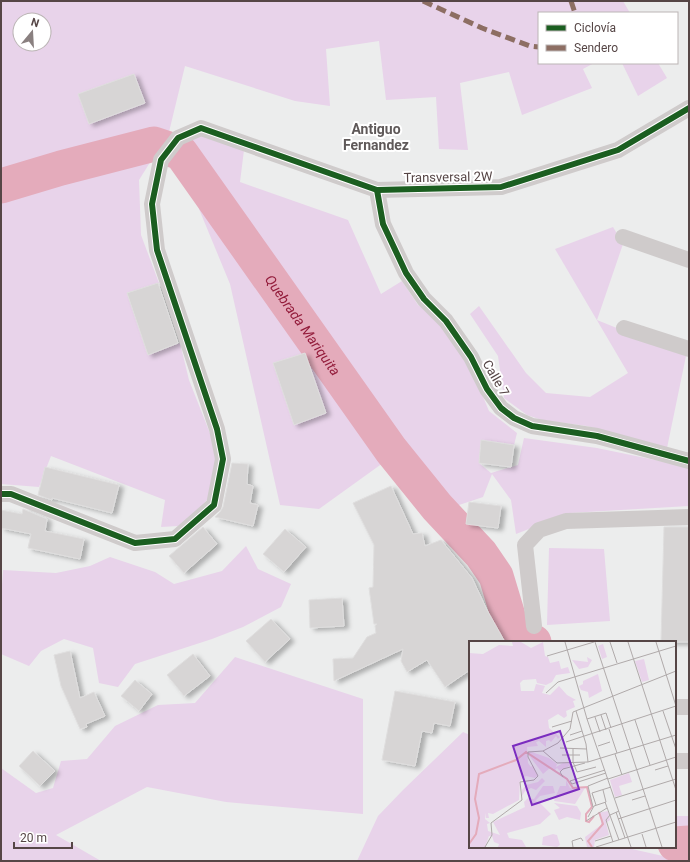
<svg xmlns="http://www.w3.org/2000/svg" width="690" height="862" viewBox="0 0 690 862" font-family="Roboto,sans-serif">
	<style>
		.green { fill: #e8d3ea; fill-rule: evenodd }
		.lines { fill: none; stroke-linecap: round; stroke-linejoin: round }
		.river { stroke: #e4abbb; stroke-width: 35 }
		.building { fill: #d7d5d5; stroke: #dfdede; filter: url(#shadow) }
		.street { stroke: #cfcbcb; stroke-width: 16 }
		.quiet { stroke: #8d6e63; stroke-width: 5; stroke-dasharray: 10 5; stroke-linecap: butt }
		.cycleway-casing { stroke: #fff; stroke-width: 8 }
		.cycleway { stroke: #1b5e20; stroke-width: 6 }
		.labels { text-anchor: middle; dominant-baseline: central; stroke-width: 4; stroke-linejoin: round; paint-order: stroke }
		.street-label { font-size: 13px; fill: #564646; stroke: #fff }
		.neighbourhood-label { font-size: 14px; font-weight: bold; fill: #5f5959; stroke: #fff }
		.water-label { font-size: 14px; font-style: italic; fill: #931c3b; stroke: #fff }
		.inset-river { fill: none; stroke: #e4abbb; stroke-width: 2 }
		.inset-road { fill: none; stroke: #b0aaaa; stroke-width: 1 }
		.view { fill: #7b2cbf; fill-opacity: 0.15; stroke: #7b2cbf; stroke-width: 2 }
		.inset-edge { fill: none; stroke: #564646; stroke-width: 2 }
	</style>
	<defs>
		<filter id="shadow"><feDropShadow dx="4.5" dy="2.5" stdDeviation="2" flood-color="#0004"/></filter>
	</defs>
	<rect width="100%" height="100%" fill="#eceded"/>
	<!-- green -->
	<g class="green">
		<path d="M1,1H623L630,13H539V63H594L583,69L592,88L522,115L509,72L460,83L468,150L439,149L436,97L386,100L379,41L326,49L330,106L295,101L185,66L169,132L139,180L141,235L159,283L127,293L148,355L180,343L189,380L213,441L219,463L210,496L191,520L178,526L161,527L165,500L51,456L39,487L1,484ZM20,20H44V44H20Z"/>
		<path d="M622,63H658L667,78L638,96Z"/>
		<path d="M202,135L244,150L240,182L348,220L381,294L402,281L418,305L435,316L466,356L489,411L517,433L514,445L481,441L479,463L491,473L518,465L524,438L597,448L689,467V506L570,513L516,534L511,500L492,474L483,497L447,509L401,450L319,509L280,505L230,284L199,209L197,183L170,165L183,142Z"/>
		<path d="M613,227L623,244L597,320L686,356L667,448L587,426L542,420L527,415L504,398L498,356L470,314L479,306L526,373L546,393L590,397L628,373L555,249Z"/>
		<path d="M246,546L258,569L291,584L281,607L243,627L212,639L135,664L118,687L99,683L93,648L64,639L41,651L29,666L1,654V599L3,570L56,573L90,566L110,557L155,572L174,584L222,571Z"/>
		<path d="M549,548L604,549L610,621L547,625Z"/>
		<path d="M235,657L363,699V814L226,802L147,787L56,835L101,861H1V768L36,793L53,788L61,761L87,759L115,726L158,705L195,703Z"/>
		<path d="M463,732L470,735V847H629L632,849L685,861H357L378,816L403,790Z"/>
		<path d="M675,816H689V836L675,838Z"/>
	</g>
	<g class="lines">
		<!-- river -->
		<g class="river">
			<path id="s1" d="M1,186L61,168L154,144L181,153L391,450L437,507L481,554L496,576L512,629L534,642"/>
			<path d="M675,844L689,843"/>
		</g>
	</g>
	<!-- building -->
	<g class="building">
		<path d="M134,74L145,103L89,124L78,94Z"/>
		<path d="M158,283L178,343L148,355L127,293Z"/>
		<path d="M305,353L326,413L294,425L273,363Z"/>
		<path d="M481,440L514,445L511,467L479,463Z"/>
		<path d="M232,463L248,464L247,484L253,486L250,503L258,505L253,526L215,517L220,512L223,507Z"/>
		<path d="M45,467L119,485L112,513L52,498V500L38,495Z"/>
		<path d="M391,486L413,534L422,533L425,546L441,540L472,578L487,610L505,642H470V670L445,687L427,660L407,672L401,661L403,649L334,681L333,659L353,658L367,637L376,633L375,626L377,624H374L369,588L373,587L374,545L353,503Z"/>
		<path d="M469,502L501,506L498,528L466,524Z"/>
		<path d="M23,509L47,519L45,531L84,539L80,559L28,548L31,534L1,528V510L22,514Z"/>
		<path d="M203,527L217,544L184,573L169,556Z"/>
		<path d="M664,527H689V642H661Z"/>
		<path d="M285,529L306,547L284,572L263,554Z"/>
		<path d="M342,598L344,626L310,628L309,600Z"/>
		<path d="M271,619L290,639L265,662L246,641Z"/>
		<path d="M70,651L80,698L94,692L105,716L86,724L87,727L80,729L61,686L54,655Z"/>
		<path d="M193,654L210,676L184,696L167,675Z"/>
		<path d="M135,680L152,694L139,711L121,696Z"/>
		<path d="M395,691L455,702L450,726L434,723L432,733L422,731L415,766L382,760Z"/>
		<path d="M33,751L55,771L40,786L19,766Z"/>
	</g>
	<g class="lines">
		<!-- street -->
		<g class="street">
			<path d="M377,190L383,224L406,273L424,299L446,321L471,357L487,389L501,408L514,418L532,426L597,436L689,461"/>
			<path d="M623,237L689,260"/>
			<path d="M624,328L689,349"/>
			<path d="M1,494H11L135,543L175,539L214,505L223,459L217,429L157,250L152,204L161,160L178,138L201,128L377,190L501,187L618,150L689,108"/>
			<path d="M534,626L525,545L539,530L566,521L689,517"/>
			<path d="M675,707H689"/>
			<path d="M675,761H689"/>
		</g>
		<!-- quiet -->
		<g class="quiet">
			<path d="M423,1L482,28L530,46L539,47"/>
			<path d="M571,1L575,13"/>
		</g>
		<defs>
			<g id="cycleway">
				<path d="M377,190L383,224L406,273L424,299L446,321L471,357L487,389L501,408L514,418L532,426L597,436L689,461"/>
				<path d="M1,494H11L135,543L175,539L214,505L223,459L217,429L157,250L152,204L161,160L178,138L201,128L377,190L501,187L618,150L689,108"/>
			</g>
		</defs>
		<!-- cycleway casing -->
		<use href="#cycleway" class="cycleway-casing"/>
		<!-- cycleway -->
		<use href="#cycleway" class="cycleway"/>
	</g>
	<g class="labels">
		<!-- street labels -->
		<g class="street-label">
			<text transform="translate(448 177) rotate(-1)">Transversal 2W</text>
			<text transform="translate(496 378) rotate(60)">Calle 7</text>
		</g>
		<!-- neighbourhood labels -->
		<g class="neighbourhood-label">
			<text x="376" y="129">Antiguo<tspan x="376" dy="16">Fernandez</tspan></text>
		</g>
		<!-- water labels -->
		<g class="water-label">
			<text stroke="none"><textPath href="#s1" startOffset="398">Quebrada Mariquita</textPath></text>
		</g>
	</g>
	<!-- overview -->
	<g transform="translate(469 641)">
		<rect width="207" height="207" fill="#eceded"/>
		<path d="M43,1H52L62,7L74,1L76,15L79,16L81,22L90,20L92,28L99,26L101,32L87,34L83,41L77,44L68,42L67,38L54,39L51,42L52,50H65L67,43L76,45L73,52L81,54L90,45L98,54L107,59L104,60L106,66L97,70L98,75L95,77L89,73L79,79L80,87L91,96L89,98L87,95L82,101L80,99L77,100V106L70,100L67,101L69,105L58,106L59,122L62,126L64,124L69,134L66,137L57,135L51,140L50,159L24,173L19,172L20,177H17V172L16,178L21,182L18,183L19,190L31,194L24,181L56,166L55,161L59,157L65,158L74,145H84L86,152L71,155L66,160L71,162L82,173L71,183L38,192L40,197L53,199L57,206H29L30,203L25,201L23,195H20L16,206H0V12L14,13L30,4L44,5ZM134,3L138,16L133,18L129,5ZM118,16L123,19L119,26L110,28L103,19L119,21ZM175,18L180,39L173,41L166,20ZM129,33L133,50L120,57L119,51L112,49L110,45L114,43V40ZM60,110L80,117L88,123L87,126L94,122H101L102,124L91,130L88,127L85,130L81,127L74,133L59,113ZM160,132L163,141L150,145L153,154L146,156L141,139ZM73,137L76,140L67,149L62,147L56,150L53,155V149L57,144L69,141ZM97,139L101,147H116L106,163L85,160L91,145H97ZM85,162L108,165L112,172L111,179L98,176L90,179L85,169L91,167ZM139,170L141,179L137,182L140,194L126,199L125,206H118L116,196L132,184V175L128,172ZM84,193L88,194L91,204L88,206L73,204L74,196Z" fill="#e8d3ea"/>
		<path class="inset-river" d="M0,203L7,193L10,177L6,158L10,133L47,119L57,111L98,138L104,147L118,146L123,166L117,173V180L120,181L125,175M123,206L119,200L134,183L130,171"/>
		<path class="inset-road" d="M96,1L118,78L162,206M126,1L193,206M141,1L148,22M159,1L207,149M187,1L197,33M78,15L125,1M197,33L207,65M77,52L89,41L207,5M107,70L117,103L119,121M194,70L207,108M132,74L137,89M126,76L131,91M118,78L137,72L142,87M166,79L181,124M83,86L103,80M140,88L148,112M101,94L113,90M97,101L207,65M129,105L141,101M91,107L118,108M104,108V121L108,131L127,126M74,110L88,122L119,121L207,94M146,113L153,134M93,114H111M136,129L101,140L103,143L137,132M186,129L199,125M94,136L91,131L94,128L116,122M139,138L207,116M146,157L207,138M163,159L176,155M136,161L150,199M127,164L123,152L142,146M124,166L119,145L139,137M147,171L156,197M119,176L125,165L137,161L134,149M149,178L207,159M117,180L138,167M173,193L177,206M126,200L142,195M144,201L137,179L141,174L150,170M16,206L23,194L22,182L53,159L51,141L65,139L69,135L59,116V111L74,110L89,102L101,88L104,71L207,30M104,206L103,200L112,197L114,200M127,206L207,181"/>
		<path class="view" d="M91,90L110,148L63,164L44,105Z"/>
		<rect width="207" height="207" class="inset-edge"/>
	</g>
	<!-- border -->
	<rect width="690" height="862" fill="none" stroke="#564646" stroke-width="4"/>
	<!-- legend -->
	<rect x="538" y="12" width="140" height="52" fill="#ffffff" stroke="#bbb5b5"/>
	<rect x="546" y="25" width="20" height="6" fill="#1b5e20" stroke="#bbb5b5"/>
	<text x="574" y="32" font-size="12" fill="#564646">Ciclovía</text>
	<rect x="546" y="45" width="20" height="6" fill="#8d6e63" stroke="#bbb5b5"/>
	<text x="574" y="52" font-size="12" fill="#564646">Sendero</text>
	<!-- north arrow -->
	<g transform="translate(32 32) rotate(18)"><circle r="19" fill="#ffffff" stroke="#bbb5b5"/>
	<path d="M0-3L7 15L0 10L-7 15Z" fill="#8a8080"/>
	<text y="-6" font-size="11" font-weight="bold" text-anchor="middle" fill="#564646">N</text>
	</g>
	<!-- scale -->
	<path d="M14 842v6h58v-6" fill="none" stroke="#564646" stroke-width="2"/>
	<text x="20" y="842" font-size="12" fill="#564646" stroke="#ffffff" stroke-width="3" paint-order="stroke">20 m</text>
</svg>
